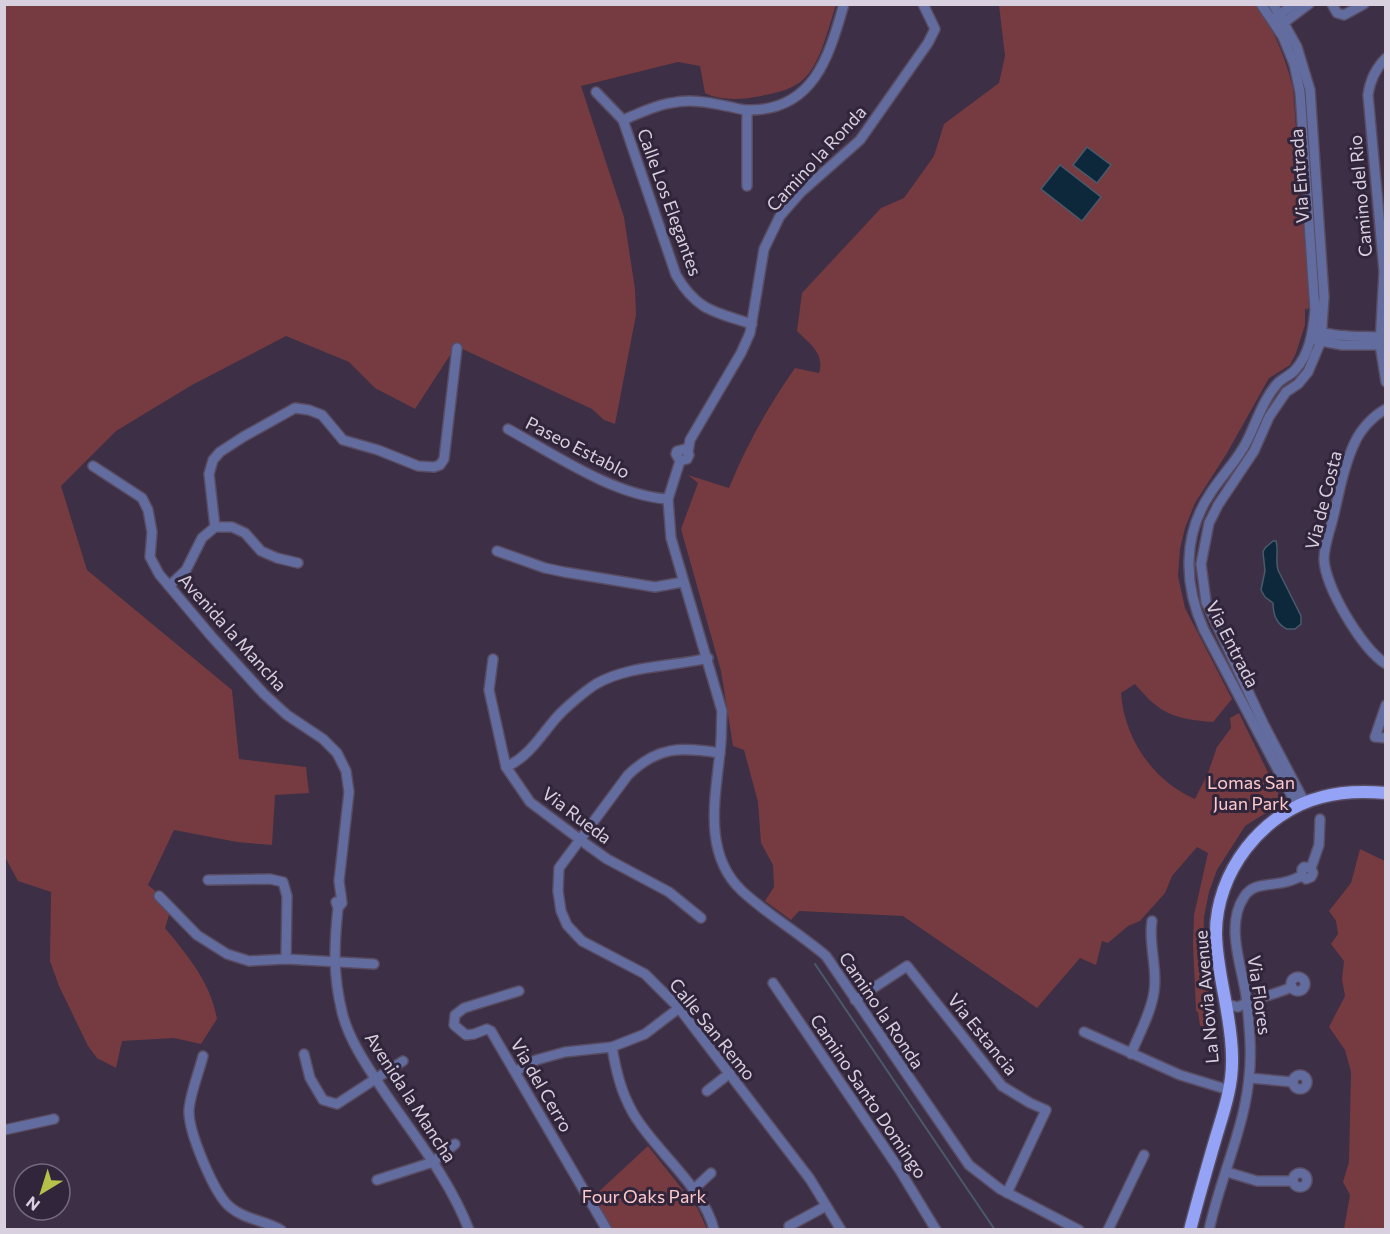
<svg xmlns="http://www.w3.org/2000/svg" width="1390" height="1234" viewBox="0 0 1390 1234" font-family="Commissioner,sans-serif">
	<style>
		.green { fill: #753b40 }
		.water { fill: #0d283a; stroke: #4a5a6c; stroke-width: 1.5 }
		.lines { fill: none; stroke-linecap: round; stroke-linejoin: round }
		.stream { stroke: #4a5a6c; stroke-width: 2 }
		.minor-casing { stroke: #584c62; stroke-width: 12 }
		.major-casing { stroke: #584c62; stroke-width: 15 }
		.minor { stroke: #636c9f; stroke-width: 9 }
		.major { stroke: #95a3f6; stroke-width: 12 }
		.labels { text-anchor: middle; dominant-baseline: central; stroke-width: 6; stroke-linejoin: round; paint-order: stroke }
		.street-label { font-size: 18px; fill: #d8d0df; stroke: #31253b }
		.park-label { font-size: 18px; fill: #fecacc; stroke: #31253b }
	</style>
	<rect width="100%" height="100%" fill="#3c2f46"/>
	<!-- green -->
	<g class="green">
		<path d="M4,5H836C828,28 820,69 799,83C786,92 769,94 755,97C740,100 718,100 705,93L700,66L678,62L581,86L624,217L635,289L636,315L615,424L604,420L592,409L456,346L415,409L375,388L349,362L286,336L192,385L116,431L61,486L87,570L232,690L239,759L306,767L309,793L275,795L272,845L237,842L174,830L148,885L172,905L165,928C188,956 211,983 217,1019L201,1044L174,1038L122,1041L116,1068L97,1058L88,1046L59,986L50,961L51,892L18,881L5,857Z"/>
		<path d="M999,5H1258C1274,30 1286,59 1293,88L1308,286L1309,307L1307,310L1305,308V325L1296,353L1290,365L1269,378L1227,453L1195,503L1185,528L1180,549L1178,576L1185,608L1232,699L1213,722C1174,719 1160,714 1135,684L1121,693C1124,738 1153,781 1195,799L1208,773L1217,747L1231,728L1230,718L1239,713L1278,793L1280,804L1245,826L1217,870L1209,892L1204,917L1203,957L1215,1027L1200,1026L1198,1012L1196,1011L1193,944L1194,915L1208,853L1197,847L1172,876L1165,893L1140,921L1128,926L1108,943L1102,941L1096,965L1080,958L1037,1008L903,916L799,911L791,920L765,901L774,887L773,865L761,843L758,802L744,750L733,746L721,671L681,529L698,483L688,475L729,488C746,446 769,405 795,368L819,373C825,354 810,344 797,331L802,293L881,208L904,198L934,156L944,124L999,83L1005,56Z"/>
		<path d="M1360,849L1385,861V1229H1344L1350,1195L1343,1182L1349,1162L1351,1072L1345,1050L1329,1027L1345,996L1342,979L1344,961L1331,944L1338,934L1336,921L1329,911L1351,883Z"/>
		<path d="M648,1146L698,1209L707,1229H612L593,1197Z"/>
	</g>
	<!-- water -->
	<g class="water">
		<path d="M1087,147L1111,165L1097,183L1073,165Z"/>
		<path d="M1060,165L1101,197L1082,221L1041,189Z"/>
		<path d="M1273,541H1276C1279,551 1275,560 1278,570L1301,616V624L1295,629H1287C1276,624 1273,614 1273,603L1265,597L1261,590L1265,571L1263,552L1265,548Z"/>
	</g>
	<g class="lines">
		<!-- stream -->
		<path class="stream" d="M815,964L995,1230"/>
		<defs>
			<g id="minor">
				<path d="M1261,4L1283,37L1294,64L1300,92L1315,310C1313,331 1310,354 1295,370C1290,376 1282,378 1277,384C1263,400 1256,423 1247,441C1238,460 1221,476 1210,494C1182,536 1184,586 1204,630L1297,806"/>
				<path d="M1273,4L1297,47L1310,90L1324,297L1321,341L1308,372L1298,384L1286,392L1269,417L1254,451L1218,505L1209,523L1201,564L1206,602L1263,723L1305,803"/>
				<path d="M1332,4L1337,13L1344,15L1364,4"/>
				<path d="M1274,18L1295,4"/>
				<path d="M1281,25L1309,4"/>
				<path d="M1386,58C1375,69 1370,80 1368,95L1384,271L1380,345L1386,382"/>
				<path d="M596,92L623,120"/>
				<path d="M747,110V186"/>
				<path d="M623,120C638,114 655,105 671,103C689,99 707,102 726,106C733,107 741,110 748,110C814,111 829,56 844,4"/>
				<path d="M623,120L676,275C697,311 715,312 752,324"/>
				<path d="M1317,331C1337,337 1358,336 1380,337"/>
				<path d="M1316,340L1342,345H1380"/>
				<path d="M1386,409C1373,416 1361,429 1355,442C1344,465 1339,493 1333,518C1330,531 1324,545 1324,559C1325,587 1362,649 1386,664"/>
				<path d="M508,429C555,455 615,496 668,499"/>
				<path d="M688,452L690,440L741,353L750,333L764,249L780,216L800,193L860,140L928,43L935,29L923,4"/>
				<path d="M680,461L687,459L689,455L685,449L677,451L676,454L680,461L668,499L671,538L722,711C721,725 722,738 720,752C715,800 703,854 742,891C768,915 799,933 826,956L969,1165L1000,1189L1079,1230"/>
				<path d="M93,466L142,498L148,510L152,532L150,557L159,574L212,637L264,694L287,715L323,739L337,753L346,771L349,792L339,881L342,903L338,908"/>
				<path d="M215,527L209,474L213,460L220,452L243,437L295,408L309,410L322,415L343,440L378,450L418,466L434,467L440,465L444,459L457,348"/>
				<path d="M497,551L545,568L564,572L655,587L683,582"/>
				<path d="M169,586L186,570L202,538L215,527H232L245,533L261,551L277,558L298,563"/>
				<path d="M493,659L489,690L506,767L530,802L586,844L607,859L669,892L701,918"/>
				<path d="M1386,705L1375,737L1386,738"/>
				<path d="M720,753C680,747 658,746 628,775L559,868L558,891L561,911L567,925L582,941L645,974L679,1008L810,1179L841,1230"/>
				<path d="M506,767C529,757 541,735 557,717C566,707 585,691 596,684C629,665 672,667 708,658"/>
				<path d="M1311,868L1304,867L1302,869V876L1306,879L1311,877L1313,873L1311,868L1319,845L1320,819"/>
				<path d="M208,880L270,879L283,882L287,896L286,959"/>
				<path d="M159,896L197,935L227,954L249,961L286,959L374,964"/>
				<path d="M336,902L338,908C334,946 333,975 342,1012C349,1041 369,1069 385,1093C415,1137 450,1180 469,1230"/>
				<circle cx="1298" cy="984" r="7"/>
				<path d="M773,983L899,1169L936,1230"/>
				<path d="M519,991L464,1008L455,1015L454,1025L466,1035L474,1034L487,1029L491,1031L607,1230"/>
				<path d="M855,1000L907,966L1002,1086L1030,1103L1046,1110L1007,1193"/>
				<path d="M1225,1004L1238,1007C1254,998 1274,995 1292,987"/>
				<path d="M1084,1032L1180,1075L1229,1090"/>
				<path d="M612,1047C616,1071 621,1092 633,1113C654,1150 704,1187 714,1230"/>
				<path d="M304,1054L310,1078L323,1100L337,1104L403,1061"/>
				<path d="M1131,1054C1139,1034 1151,1013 1154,992C1158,968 1148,944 1152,921"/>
				<path d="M203,1056C199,1072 190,1094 189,1110C188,1131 214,1194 230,1207C245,1220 265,1220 281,1230"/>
				<path d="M516,1071L536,1060L565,1052L612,1047L645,1034L679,1008"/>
				<circle cx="1300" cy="1082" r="7"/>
				<path d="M1249,1078L1293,1082"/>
				<path d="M707,1091L730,1073"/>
				<path d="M4,1130L54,1119"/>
				<path d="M1227,1172L1257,1181H1293"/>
				<circle cx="1300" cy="1180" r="7"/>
				<path d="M377,1180L433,1162L455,1144"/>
				<path d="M693,1190L711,1173"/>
				<path d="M789,1226L826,1206"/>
				<path d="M1108,1230L1144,1155"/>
				<path d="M1209,1230C1224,1162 1254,1113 1250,1040C1249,1023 1248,1006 1245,990C1240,961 1226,924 1244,897C1253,882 1271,886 1285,882C1291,881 1296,878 1302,876"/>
			</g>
			<path id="major" d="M1190,1230C1198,1199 1207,1168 1216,1137C1224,1111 1233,1085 1232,1057C1232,1016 1217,976 1216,935C1215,873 1262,812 1322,797C1343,791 1364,791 1386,793"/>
		</defs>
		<!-- minor casing -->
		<use href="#minor" class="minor-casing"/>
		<!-- major casing -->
		<use href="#major" class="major-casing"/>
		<!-- minor -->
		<use href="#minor" class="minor"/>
		<!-- major -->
		<use href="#major" class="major"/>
	</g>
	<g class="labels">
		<!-- street labels -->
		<g class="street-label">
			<text transform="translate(816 158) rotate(-47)">Camino la Ronda</text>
			<text transform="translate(1299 176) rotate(-94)">Via Entrada</text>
			<text transform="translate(1360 196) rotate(-95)">Camino del Rio</text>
			<text transform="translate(670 202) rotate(70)">Calle Los Elegantes</text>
			<text transform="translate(578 447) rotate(27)">Paseo Establo</text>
			<text transform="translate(1323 500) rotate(-76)">Via de Costa</text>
			<text transform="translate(233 632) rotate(48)">Avenida la Mancha</text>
			<text transform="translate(1233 644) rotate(63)">Via Entrada</text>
			<text transform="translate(577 815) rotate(37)">Via Rueda</text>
			<text transform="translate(1260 995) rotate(82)">Via Flores</text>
			<text transform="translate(1206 997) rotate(-95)">La Novia Avenue</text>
			<text transform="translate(882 1010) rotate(56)">Camino la Ronda</text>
			<text transform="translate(713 1029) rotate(51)">Calle San Remo</text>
			<text transform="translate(983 1034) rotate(51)">Via Estancia</text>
			<text transform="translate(542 1085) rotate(60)">Via del Cerro</text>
			<text transform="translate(869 1096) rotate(56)">Camino Santo Domingo</text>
			<text transform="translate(411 1097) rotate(57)">Avenida la Mancha</text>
		</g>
		<!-- park labels -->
		<g class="park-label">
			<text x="1251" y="782">Lomas San<tspan x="1251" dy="21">Juan Park</tspan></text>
			<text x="644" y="1196">Four Oaks Park</text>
		</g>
	</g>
	<!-- border -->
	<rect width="1390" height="1234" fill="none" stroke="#d8d0df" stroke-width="12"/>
	<!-- north arrow -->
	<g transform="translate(42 1192) rotate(218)"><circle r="28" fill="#31253b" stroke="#74697d" stroke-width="1.5"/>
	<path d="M0-4.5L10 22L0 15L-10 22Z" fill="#b5c249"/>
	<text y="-9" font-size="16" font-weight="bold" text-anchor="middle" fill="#d8d0df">N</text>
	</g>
</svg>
